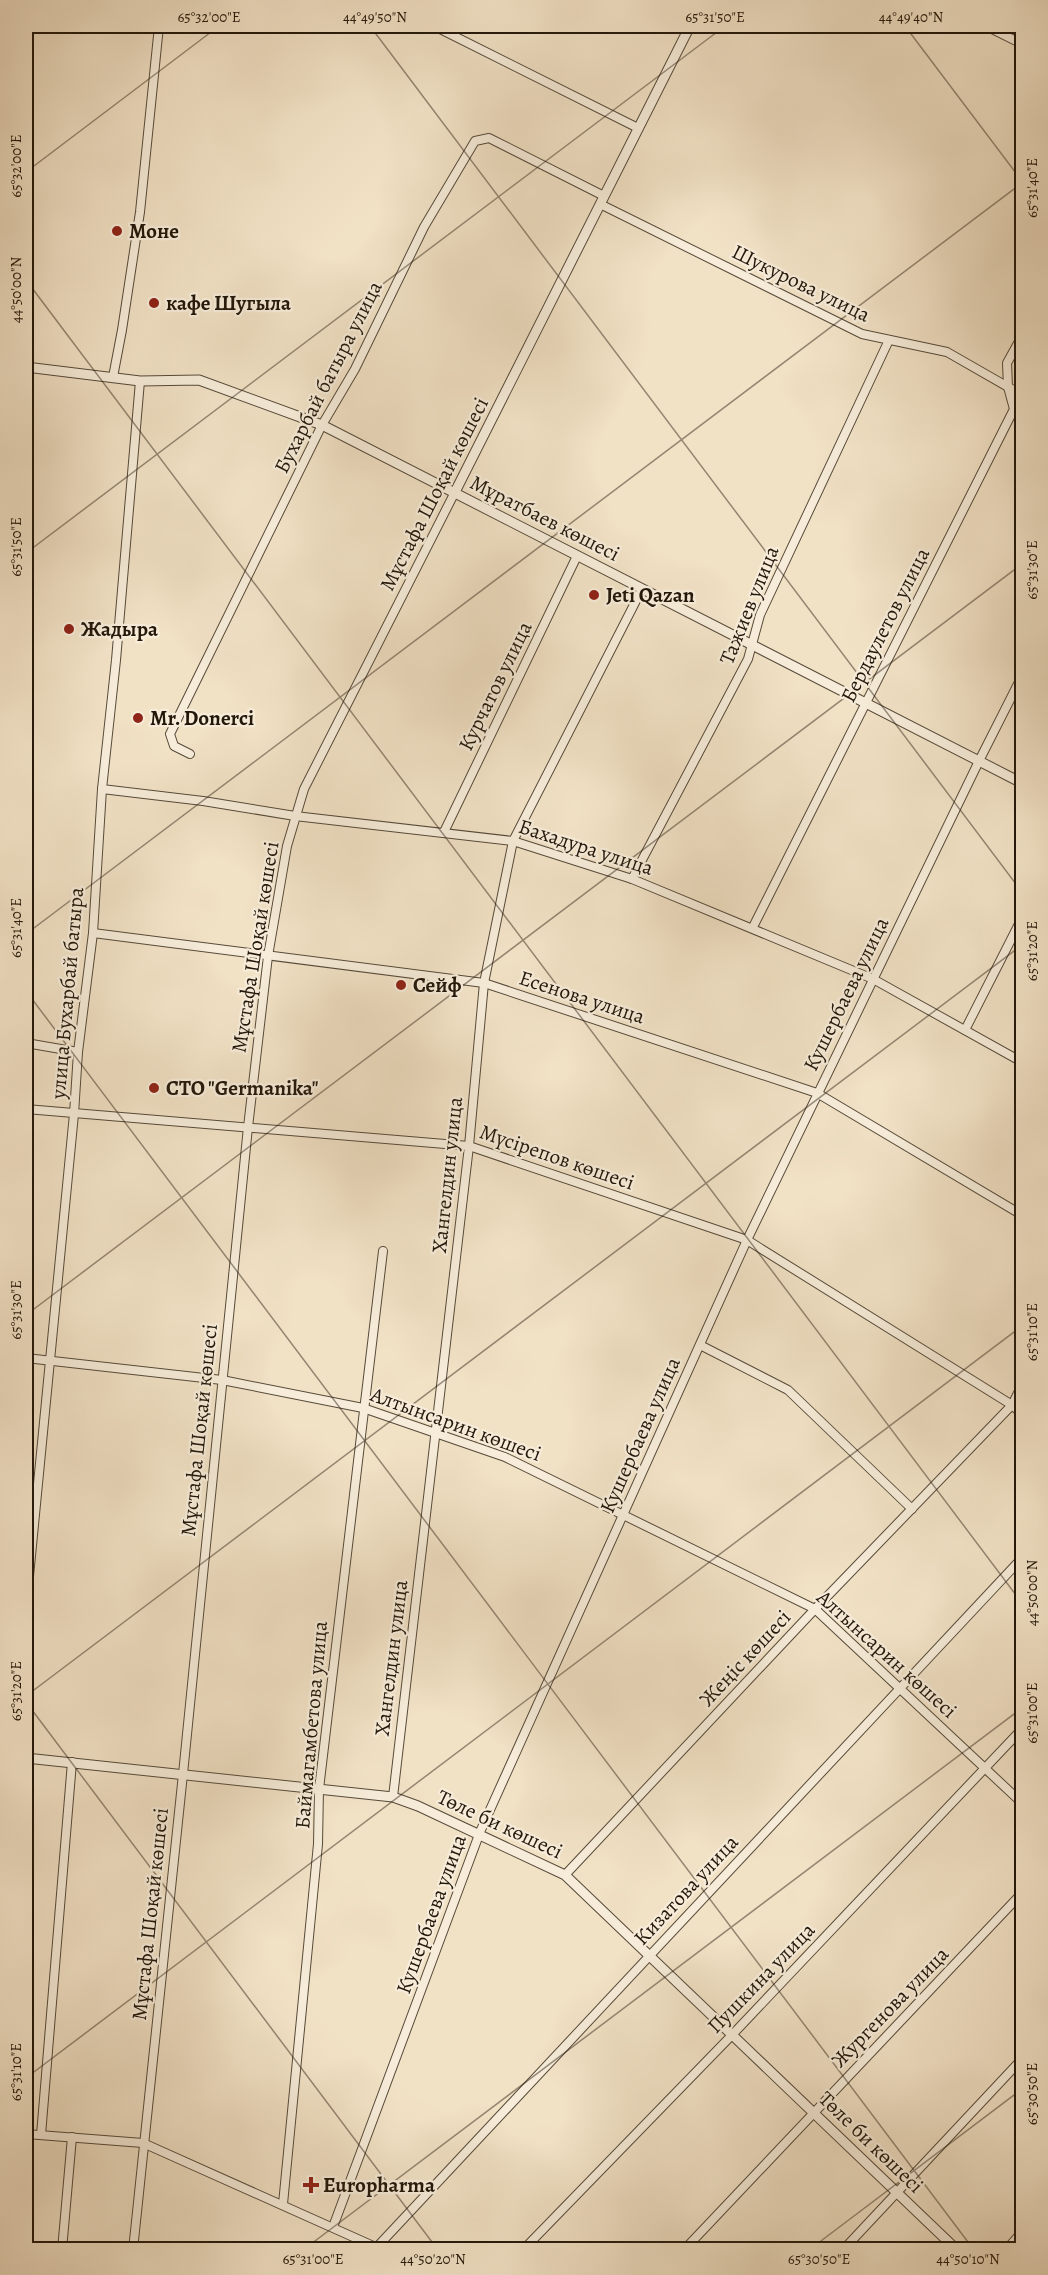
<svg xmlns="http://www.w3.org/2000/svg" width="1048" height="2275" viewBox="0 0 1048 2275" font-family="Alegreya,serif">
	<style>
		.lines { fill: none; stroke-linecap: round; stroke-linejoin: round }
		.minor-casing { stroke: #564a39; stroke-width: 10 }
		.tertiary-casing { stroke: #564a39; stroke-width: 11 }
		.minor { stroke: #f6ecd9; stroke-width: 8 }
		.tertiary { stroke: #f6ecd9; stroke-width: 9 }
		.ticks { fill: none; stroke: #23170a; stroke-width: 1.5; stroke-opacity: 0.45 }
		.poi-dot { fill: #8f2418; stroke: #f6ecd9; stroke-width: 2 }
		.labels { text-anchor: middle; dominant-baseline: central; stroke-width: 4.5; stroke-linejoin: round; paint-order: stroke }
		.poi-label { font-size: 21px; font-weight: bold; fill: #23170a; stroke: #f6ecd9; text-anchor: start }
		.street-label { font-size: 21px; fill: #23170a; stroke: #f6ecd9 }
		.neatline { fill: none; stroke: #23170a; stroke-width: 2 }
		.ticks-label { font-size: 15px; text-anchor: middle; fill: #23170a }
	</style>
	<rect width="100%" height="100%" fill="#f1e1c5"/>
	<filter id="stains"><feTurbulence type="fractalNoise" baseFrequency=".00333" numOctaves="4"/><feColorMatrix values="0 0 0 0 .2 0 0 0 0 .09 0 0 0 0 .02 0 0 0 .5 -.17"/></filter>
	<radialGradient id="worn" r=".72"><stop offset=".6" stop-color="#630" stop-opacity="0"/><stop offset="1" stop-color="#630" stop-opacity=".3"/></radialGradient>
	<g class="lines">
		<defs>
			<g id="minor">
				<path d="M434,26L638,128"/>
				<path d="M986,26L1022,44"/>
				<path d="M600,204L862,334L947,352L1022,395"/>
				<path d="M113,377L122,330L140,212L159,26"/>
				<path d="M190,754L174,746L170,734L322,425L355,369L424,227L475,141L489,138L604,196"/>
				<path d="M102,789L203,801L295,816L513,841L632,879L873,979L1022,1062"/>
				<path d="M444,832L577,556"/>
				<path d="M632,879L748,659L760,615L889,340"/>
				<path d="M753,927L1014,409L1008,387L1007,363L1022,336"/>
				<path d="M93,933L484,983L817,1093L1022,1215"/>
				<path d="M965,1030L1022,918"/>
				<path d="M26,1043L78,1052"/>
				<path d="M26,1109L469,1146L747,1240L1012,1405L1022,1414"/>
				<path d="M700,1345L788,1390L912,1509"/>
				<path d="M26,1358L222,1380L363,1408L505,1457L815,1609L1022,1803"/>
				<path d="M26,1607L74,1114L78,1052L93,933L102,789L116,660L140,381"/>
				<path d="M393,1797L469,1146L484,983L513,841L642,589"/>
				<path d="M565,1875L815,1609L1012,1405L1022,1385"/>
				<path d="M26,2134L143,2143L380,2249"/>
				<path d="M41,2135L72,1762"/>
				<path d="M283,2204L318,1844L319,1789L383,1251"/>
				<path d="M333,2227L480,1832L747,1240L979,761L1022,676"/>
				<path d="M377,2247L1022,1558"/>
				<path d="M62,2250L72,2137"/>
				<path d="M133,2250L183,1774L248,1127L268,956L287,846L304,789L455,492"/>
				<path d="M523,2250L732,2035L1022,1729"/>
				<path d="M684,2250L1022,1893"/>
				<path d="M843,2250L1022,2059"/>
				<path d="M1006,2250L1022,2232"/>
			</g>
			<g id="tertiary">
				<path d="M26,367L140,381L199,380L322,425L1022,783"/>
				<path d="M455,492L690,26"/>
				<path d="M26,1758L393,1797L418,1806L565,1875L957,2250"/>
			</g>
		</defs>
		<!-- minor casing -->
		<use href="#minor" class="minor-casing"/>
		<!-- tertiary casing -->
		<use href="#tertiary" class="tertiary-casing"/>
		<!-- minor -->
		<use href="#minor" class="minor"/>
		<!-- tertiary -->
		<use href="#tertiary" class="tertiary"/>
	</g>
	<!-- ticks -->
	<path class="ticks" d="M370,26L1022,892M905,26L1022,181M26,172L219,26M26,280L1022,1603M26,553L725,26M26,934L1022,183M26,991L974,2250M26,1315L1022,564M26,1696L1022,945M26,1702L438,2250M26,2078L1022,1326M303,2250L1022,1708M809,2250L1022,2089"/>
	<!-- markers -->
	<g class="poi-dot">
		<circle cx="117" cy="231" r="6"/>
		<circle cx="154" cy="303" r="6"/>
		<circle cx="594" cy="595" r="6"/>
		<circle cx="69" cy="629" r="6"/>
		<circle cx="138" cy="718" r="6"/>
		<circle cx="401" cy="985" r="6"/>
		<circle cx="154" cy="1088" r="6"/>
		<path d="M308 2176h6v6h6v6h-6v6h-6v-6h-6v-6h6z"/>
	</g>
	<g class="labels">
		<!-- poi labels -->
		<g class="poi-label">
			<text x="129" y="231">Моне</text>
			<text x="166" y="303">кафе Шугыла</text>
			<text x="606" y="595">Jeti Qazan</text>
			<text x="81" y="629">Жадыра</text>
			<text x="150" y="718">Mr. Donerci</text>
			<text x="413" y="985">Сейф</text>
			<text x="166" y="1088">СТО "Germanika"</text>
			<text x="323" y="2185">Europharma</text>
		</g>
		<!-- street labels -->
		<g class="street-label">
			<text transform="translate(801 283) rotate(26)">Шукурова улица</text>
			<text transform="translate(328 377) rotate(-63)">Бухарбай батыра улица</text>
			<text transform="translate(434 494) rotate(-63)">Мұстафа Шоқай көшесі</text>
			<text transform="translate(545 518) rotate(27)">Мұратбаев көшесі</text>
			<text transform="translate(749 605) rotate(-68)">Тажиев улица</text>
			<text transform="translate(885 625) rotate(-63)">Бердаулетов улица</text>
			<text transform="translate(495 686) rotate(-64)">Курчатов улица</text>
			<text transform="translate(586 847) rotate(18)">Бахадура улица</text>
			<text transform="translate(255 947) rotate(-81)">Мұстафа Шоқай көшесі</text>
			<text transform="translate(67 993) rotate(-85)">улица Бухарбай батыра</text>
			<text transform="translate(846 994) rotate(-64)">Кушербаева улица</text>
			<text transform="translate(582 997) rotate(18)">Есенова улица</text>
			<text transform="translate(557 1157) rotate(19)">Мүсірепов көшесі</text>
			<text transform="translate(447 1175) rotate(-84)">Хангелдин улица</text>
			<text transform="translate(456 1424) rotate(20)">Алтынсарин көшесі</text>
			<text transform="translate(199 1430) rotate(-84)">Мұстафа Шоқай көшесі</text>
			<text transform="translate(640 1435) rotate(-66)">Кушербаева улица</text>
			<text transform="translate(887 1654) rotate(42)">Алтынсарин көшесі</text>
			<text transform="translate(391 1658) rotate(-83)">Хангелдин улица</text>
			<text transform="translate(745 1658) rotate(-47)">Жеңіс көшесі</text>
			<text transform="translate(311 1725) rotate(-85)">Баймагамбетова улица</text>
			<text transform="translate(500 1824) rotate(25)">Төле би көшесі</text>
			<text transform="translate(686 1890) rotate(-47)">Кизатова улица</text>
			<text transform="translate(150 1914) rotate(-84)">Мұстафа Шоқай көшесі</text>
			<text transform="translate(431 1914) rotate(-70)">Кушербаева улица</text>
			<text transform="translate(761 1978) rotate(-46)">Пушкина улица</text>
			<text transform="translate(890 2007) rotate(-46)">Жургенова улица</text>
			<text transform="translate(871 2142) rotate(44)">Төле би көшесі</text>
		</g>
	</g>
	<!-- margin -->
	<rect width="1048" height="2275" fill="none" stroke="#f1e1c5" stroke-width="66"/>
	<rect x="33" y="33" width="982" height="2209" class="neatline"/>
	<g class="ticks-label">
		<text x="209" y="22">65°32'00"E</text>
		<text x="375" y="22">44°49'50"N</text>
		<text x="715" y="22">65°31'50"E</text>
		<text x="911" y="22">44°49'40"N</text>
		<text transform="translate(16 166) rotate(-90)" y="5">65°32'00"E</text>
		<text transform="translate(1032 188) rotate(-90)" y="5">65°31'40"E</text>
		<text transform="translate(16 290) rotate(-90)" y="5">44°50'00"N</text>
		<text transform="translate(16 547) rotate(-90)" y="5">65°31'50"E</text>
		<text transform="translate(1032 570) rotate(-90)" y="5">65°31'30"E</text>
		<text transform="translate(16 928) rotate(-90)" y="5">65°31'40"E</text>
		<text transform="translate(1032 951) rotate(-90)" y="5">65°31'20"E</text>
		<text transform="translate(16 1310) rotate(-90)" y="5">65°31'30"E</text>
		<text transform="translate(1032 1332) rotate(-90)" y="5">65°31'10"E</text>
		<text transform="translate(1032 1593) rotate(-90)" y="5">44°50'00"N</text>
		<text transform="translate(16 1691) rotate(-90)" y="5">65°31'20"E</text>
		<text transform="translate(1032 1713) rotate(-90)" y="5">65°31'00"E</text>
		<text transform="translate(16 2072) rotate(-90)" y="5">65°31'10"E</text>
		<text transform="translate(1032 2094) rotate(-90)" y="5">65°30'50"E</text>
		<text x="313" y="2264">65°31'00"E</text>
		<text x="433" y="2264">44°50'20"N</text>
		<text x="819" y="2264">65°30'50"E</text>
		<text x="968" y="2264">44°50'10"N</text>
	</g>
	<rect width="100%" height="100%" filter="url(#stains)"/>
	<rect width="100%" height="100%" fill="url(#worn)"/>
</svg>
